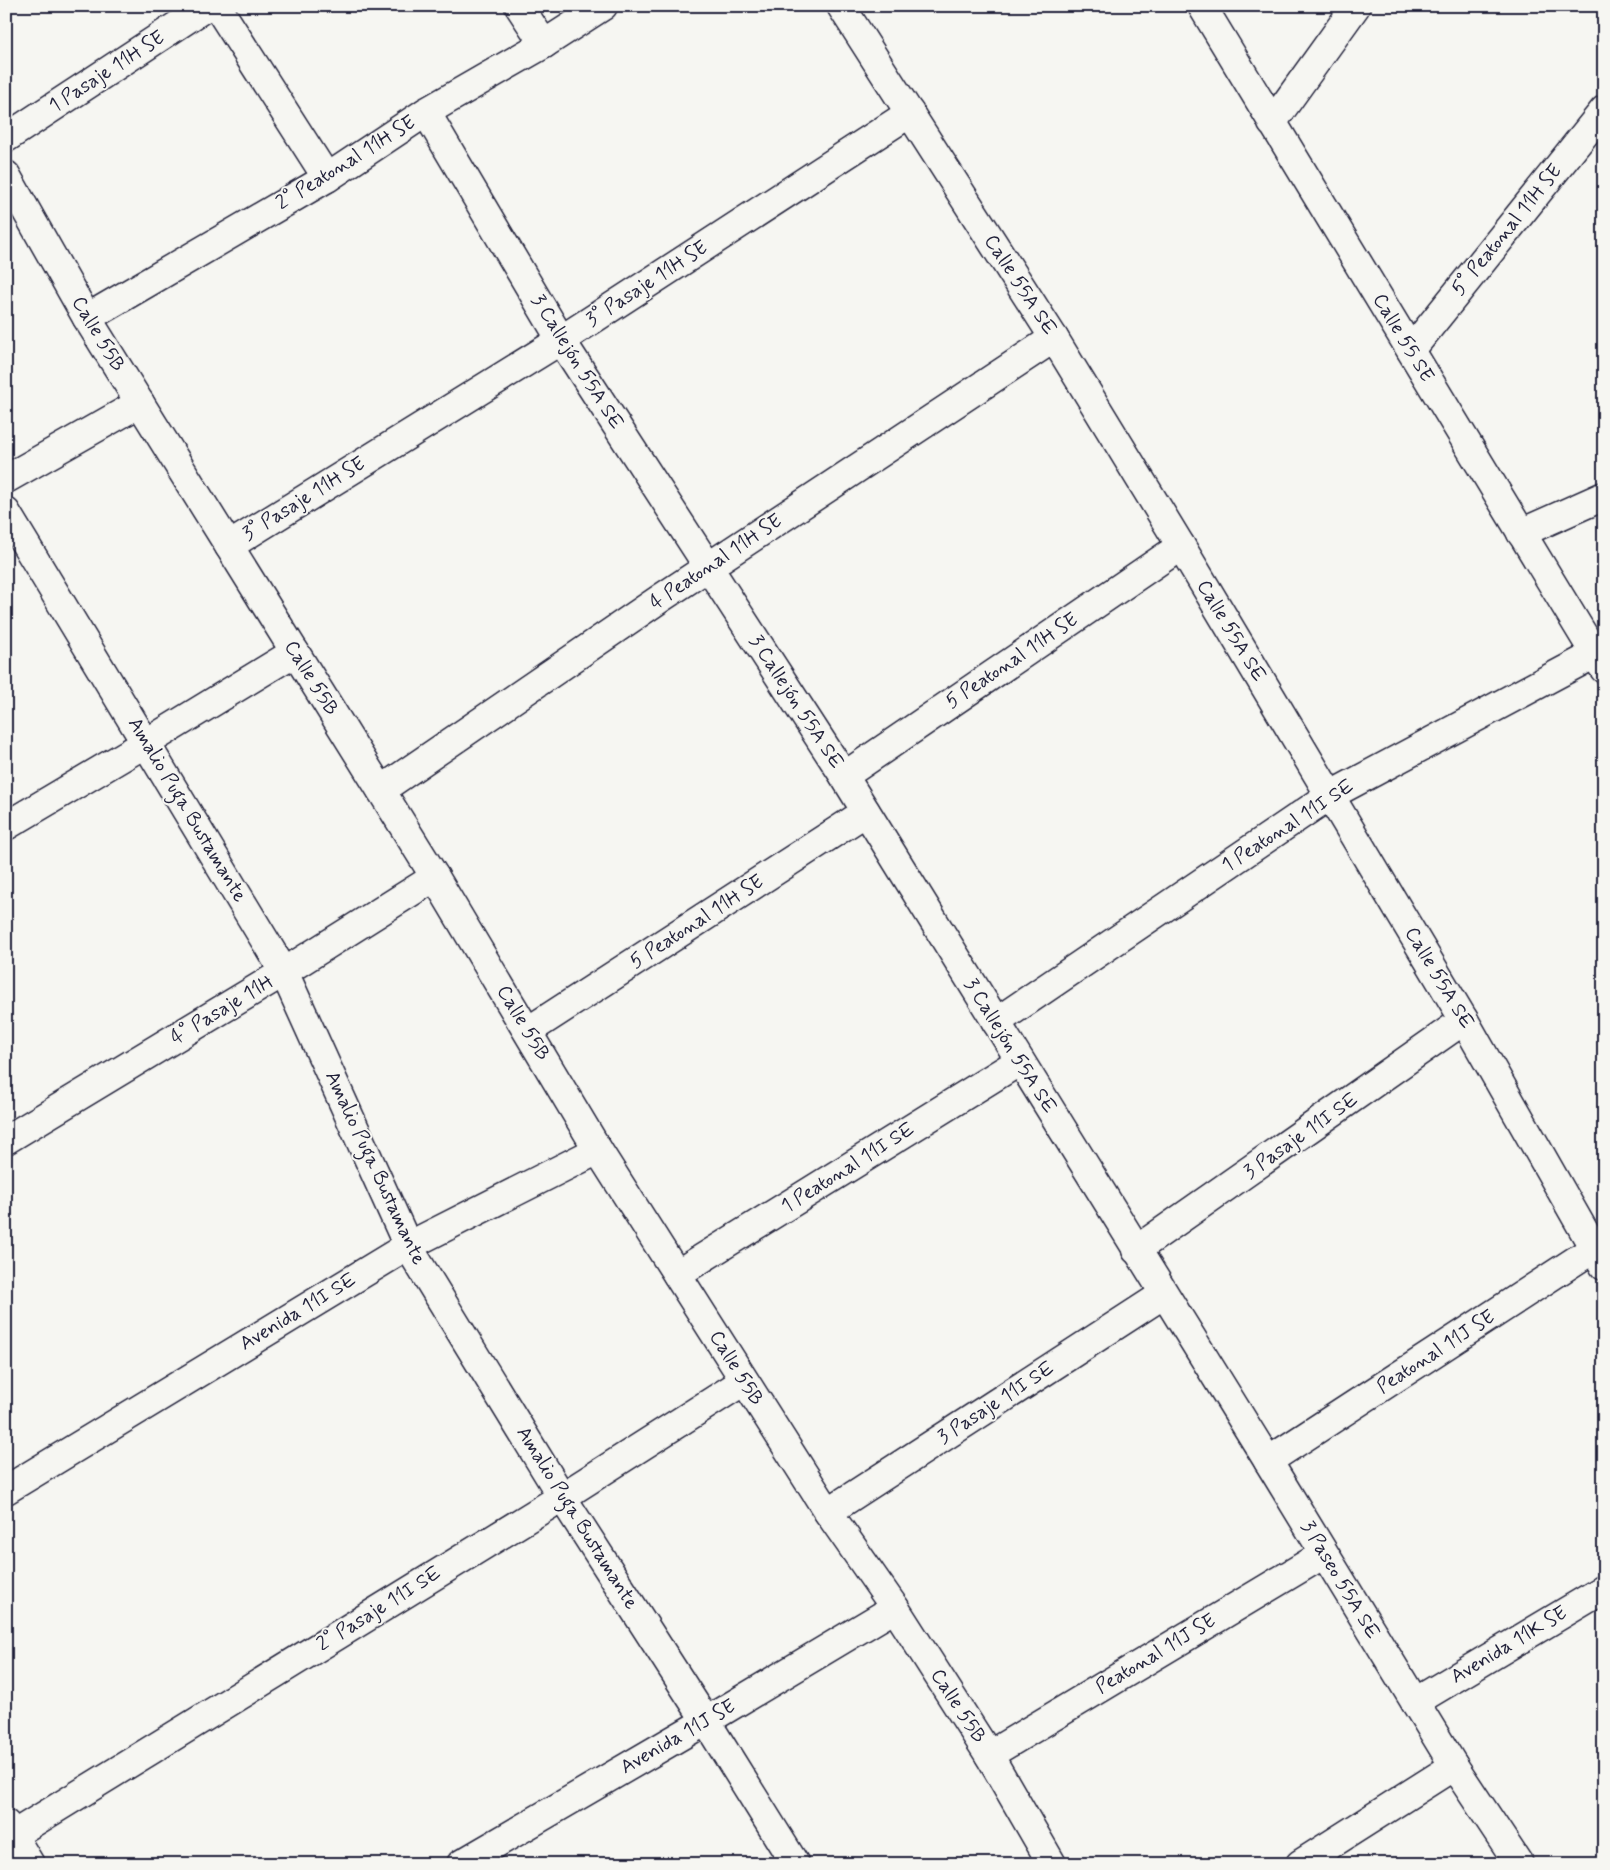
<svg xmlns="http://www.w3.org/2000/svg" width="1610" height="1870" viewBox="0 0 1610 1870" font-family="Mynerve,sans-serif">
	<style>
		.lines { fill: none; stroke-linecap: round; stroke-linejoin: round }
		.minor-casing { stroke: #22223b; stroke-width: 31 }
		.tertiary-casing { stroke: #22223b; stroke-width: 31 }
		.minor { stroke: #f6f6f2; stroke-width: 28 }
		.tertiary { stroke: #f6f6f2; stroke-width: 28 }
		.labels { text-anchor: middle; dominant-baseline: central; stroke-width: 4; stroke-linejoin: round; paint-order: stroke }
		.street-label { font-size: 20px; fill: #22223b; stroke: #f6f6f2 }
	</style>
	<rect width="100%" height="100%" fill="#f6f6f2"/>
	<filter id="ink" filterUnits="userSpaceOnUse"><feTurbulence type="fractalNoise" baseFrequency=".02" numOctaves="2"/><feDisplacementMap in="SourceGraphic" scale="10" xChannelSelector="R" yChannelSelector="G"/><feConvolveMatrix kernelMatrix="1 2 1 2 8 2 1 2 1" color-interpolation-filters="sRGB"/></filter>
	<g filter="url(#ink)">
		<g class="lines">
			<defs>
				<g id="minor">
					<path d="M217,6L327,178"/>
					<path d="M519,6L544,44"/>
					<path d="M841,6L1054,338L1181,546L1464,1020L1604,1266"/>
					<path d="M426,112L561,340L844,776L1268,1461L1454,1766L1519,1864"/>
					<path d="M1272,123L1356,6"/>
					<path d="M6,138L207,6"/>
					<path d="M6,175L87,318L435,877L598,1150L828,1512L895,1608L989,1755L1052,1864"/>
					<path d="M87,318L327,178L426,112L544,44L603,6"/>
					<path d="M1411,350L1604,110"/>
					<path d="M6,479L140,403"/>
					<path d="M6,512L284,972L408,1246L562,1497L706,1721L795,1864"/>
					<path d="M1521,533L1604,496"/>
					<path d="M229,546L561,340L910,113"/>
					<path d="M844,776L1181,546"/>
					<path d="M381,790L661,598L1054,338"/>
					<path d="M6,826L146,743L295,652"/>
					<path d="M996,1022L1329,796L1595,654"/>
					<path d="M528,1031L866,812"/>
					<path d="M6,1140L284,972L435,877"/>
					<path d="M1136,1250L1464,1020"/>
					<path d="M677,1274L1020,1061"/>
					<path d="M1268,1461L1604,1242"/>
					<path d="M6,1490L408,1246L598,1150"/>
					<path d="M828,1512L1164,1294"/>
					<path d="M1415,1702L1604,1589"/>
					<path d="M989,1755L1324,1554"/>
					<path d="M6,1824L30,1864"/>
					<path d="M13,1835L562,1497L744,1381"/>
					<path d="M461,1864L706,1721L895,1608"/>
					<path d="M1300,1864L1454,1766"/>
				</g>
				<path id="tertiary" d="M1202,6L1604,669"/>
			</defs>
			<!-- minor casing -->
			<use href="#minor" class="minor-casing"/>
			<!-- tertiary casing -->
			<use href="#tertiary" class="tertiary-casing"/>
			<!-- minor -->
			<use href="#minor" class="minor"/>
			<!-- tertiary -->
			<use href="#tertiary" class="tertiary"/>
		</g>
	</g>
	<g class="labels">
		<!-- street labels -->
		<g class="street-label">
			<text transform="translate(107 72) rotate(-33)">1 Pasaje 11H SE</text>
			<text transform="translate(346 163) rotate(-32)">2° Peatonal 11H SE</text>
			<text transform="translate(1507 230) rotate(-51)">5° Peatonal 11H SE</text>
			<text transform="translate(647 284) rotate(-33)">3° Pasaje 11H SE</text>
			<text transform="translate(1020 285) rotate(57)">Calle 55A SE</text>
			<text transform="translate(98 334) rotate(59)">Calle 55B</text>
			<text transform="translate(1403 338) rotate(59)">Calle 55 SE</text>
			<text transform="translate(577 362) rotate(58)">3 Callejón 55A SE</text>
			<text transform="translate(304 499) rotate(-32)">3° Pasaje 11H SE</text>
			<text transform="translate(716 562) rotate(-34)">4 Peatonal 11H SE</text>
			<text transform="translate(1231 631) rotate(59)">Calle 55A SE</text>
			<text transform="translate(1012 661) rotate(-34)">5 Peatonal 11H SE</text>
			<text transform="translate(311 678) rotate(58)">Calle 55B</text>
			<text transform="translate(796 702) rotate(57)">3 Callejón 55A SE</text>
			<text transform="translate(187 810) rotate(59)">Amalio Puga Bustamante</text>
			<text transform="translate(1288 826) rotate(-33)">1 Peatonal 11I SE</text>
			<text transform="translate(697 922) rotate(-33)">5 Peatonal 11H SE</text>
			<text transform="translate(1439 978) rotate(59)">Calle 55A SE</text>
			<text transform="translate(222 1010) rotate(-31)">4° Pasaje 11H</text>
			<text transform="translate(523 1023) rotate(59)">Calle 55B</text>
			<text transform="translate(1010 1046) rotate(58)">3 Callejón 55A SE</text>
			<text transform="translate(1301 1136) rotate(-35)">3 Pasaje 11I SE</text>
			<text transform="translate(375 1168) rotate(65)">Amalio Puga Bustamante</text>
			<text transform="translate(848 1168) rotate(-32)">1 Peatonal 11I SE</text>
			<text transform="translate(298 1312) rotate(-31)">Avenida 11I SE</text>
			<text transform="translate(1436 1352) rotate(-33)">Peatonal 11J SE</text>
			<text transform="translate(736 1368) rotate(58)">Calle 55B</text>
			<text transform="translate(996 1403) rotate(-33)">3 Pasaje 11I SE</text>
			<text transform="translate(577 1518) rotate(58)">Amalio Puga Bustamante</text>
			<text transform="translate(1340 1580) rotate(59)">3 Paseo 55A SE</text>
			<text transform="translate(379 1609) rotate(-32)">2° Pasaje 11I SE</text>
			<text transform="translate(1509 1645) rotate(-31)">Avenida 11K SE</text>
			<text transform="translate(1156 1654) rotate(-31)">Peatonal 11J SE</text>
			<text transform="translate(958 1706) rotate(57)">Calle 55B</text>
			<text transform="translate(678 1737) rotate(-30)">Avenida 11J SE</text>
		</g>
	</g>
	<!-- margin -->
	<rect width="1610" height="1870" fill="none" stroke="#f6f6f2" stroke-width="25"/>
	<rect x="12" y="12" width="1585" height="1845" fill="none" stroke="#22223b" stroke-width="2" filter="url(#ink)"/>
</svg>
